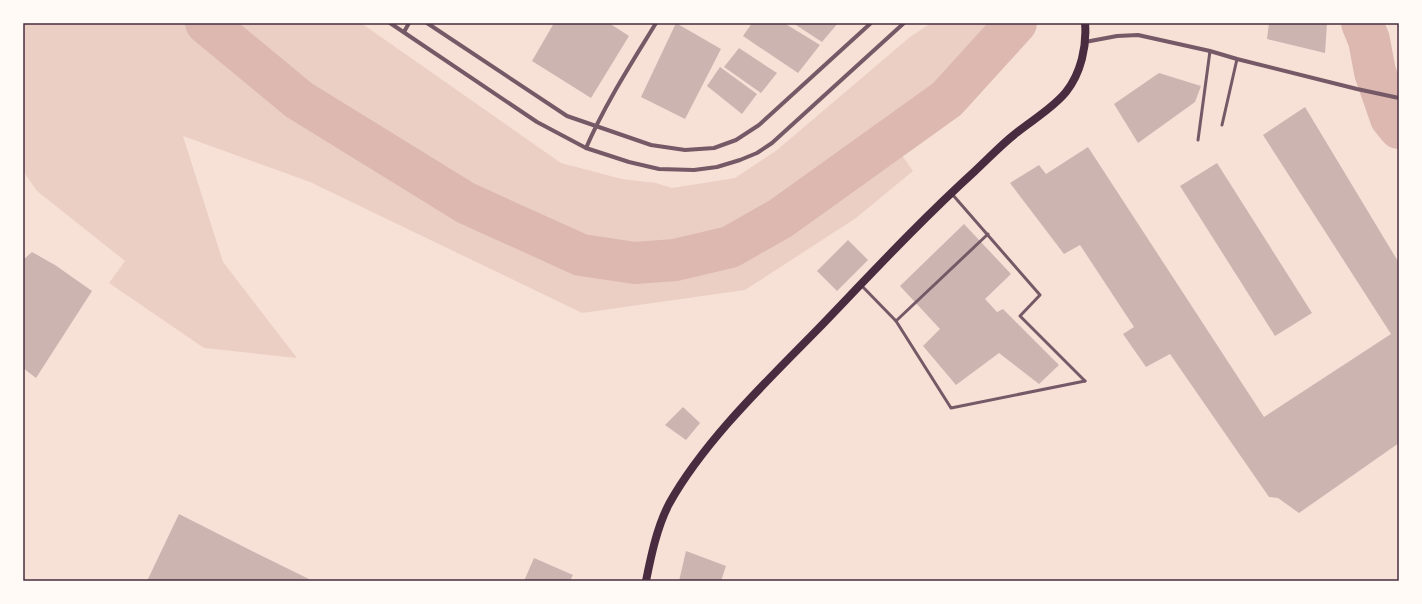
<svg xmlns="http://www.w3.org/2000/svg" width="1422" height="604" viewBox="0 0 1422 604" font-family="'Fira Sans',sans-serif">
	<style>
		.green { fill: #ebcfc5 }
		.lines { fill: none; stroke-linecap: round; stroke-linejoin: round }
		.river { stroke: #dcb8b0; stroke-width: 42 }
		.building { fill: #ccb4b1 }
		.service { stroke: #755966; stroke-width: 3 }
		.minor { stroke: #755966; stroke-width: 4 }
		.secondary { stroke: #4a2c40; stroke-width: 8 }
		.neatline { fill: none; stroke: #4a2c40; stroke-width: 1.5 }
	</style>
	<rect width="100%" height="100%" fill="#f7e1d7"/>
	<!-- green -->
	<path class="green" d="M23,23H361L561,163L622,179L656,183L672,188L735,178L777,150L910,37L931,23H1009L940,97L887,134L913,171L856,218L745,290L582,313L310,182L183,136L223,262L297,358L204,348L109,283L125,261L37,191L23,171Z"/>
	<g class="lines">
		<!-- river -->
		<g class="river">
			<path d="M206,23L299,100L466,203L581,255L635,263L675,260L730,247L781,218L947,99L1016,23"/>
			<path d="M1362,23L1369,40L1375,72L1391,118L1399,128"/>
		</g>
	</g>
	<!-- building -->
	<g class="building">
		<path d="M554,23H609L629,36L591,98L532,61Z"/>
		<path d="M676,23L721,49L685,119L641,97Z"/>
		<path d="M752,23H784L820,45L798,73L743,36Z"/>
		<path d="M793,23H838L822,42Z"/>
		<path d="M1269,23H1327L1325,53L1267,39Z"/>
		<path d="M739,48L777,73L761,93L724,67Z"/>
		<path d="M720,67L757,94L742,114L707,86Z"/>
		<path d="M1159,73L1201,86L1195,102L1138,143L1114,104Z"/>
		<path d="M1305,107L1399,263V443L1299,513L1278,498L1269,497L1170,354L1146,367L1123,334L1134,327L1080,245L1064,254L1010,183L1039,165L1046,174L1088,147L1264,417L1391,334L1263,135Z"/>
		<path d="M1217,163L1312,313L1275,336L1180,186Z"/>
		<path d="M964,224L1011,274L985,299L997,312L1003,309L1059,365L1039,384L999,353L956,385L923,346L940,329L900,286Z"/>
		<path d="M848,240L868,260L837,291L817,271Z"/>
		<path d="M32,252L55,265L92,291L36,378L23,368V260Z"/>
		<path d="M683,407L700,423L686,440L665,425Z"/>
		<path d="M179,514L256,553L313,581H147Z"/>
		<path d="M686,551L726,566L721,581H679Z"/>
		<path d="M534,558L573,575L570,581H524Z"/>
	</g>
	<g class="lines">
		<!-- service -->
		<g class="service">
			<path d="M1222,125L1237,59"/>
			<path d="M1198,140L1210,51"/>
			<path d="M952,194L1040,295L1020,316L1085,381"/>
			<path d="M861,285L896,321L951,408L1085,381"/>
			<path d="M896,321L988,234"/>
		</g>
		<!-- minor -->
		<g class="minor">
			<path d="M390,23L537,122L586,148L629,162L659,169L694,170L717,167L740,160L757,153L772,143L904,23"/>
			<path d="M427,23L567,116L651,145L685,150L714,148L736,140L759,125L871,23"/>
			<path d="M404,32L409,23"/>
			<path d="M1085,42L1117,36L1138,35L1210,51L1237,59L1357,89L1399,98"/>
			<path d="M586,148C605,104 631,64 656,23"/>
		</g>
		<!-- secondary -->
		<path class="secondary" d="M646,581C651,556 657,527 669,504C704,441 767,381 818,329C869,276 920,221 975,171C988,159 1001,145 1015,134C1032,120 1052,109 1066,92C1081,73 1087,46 1085,23"/>
	</g>
	<!-- border -->
	<rect width="1422" height="604" fill="none" stroke="#fffaf5" stroke-width="48"/>
	<rect x="24" y="24" width="1374" height="556" class="neatline"/>
</svg>
